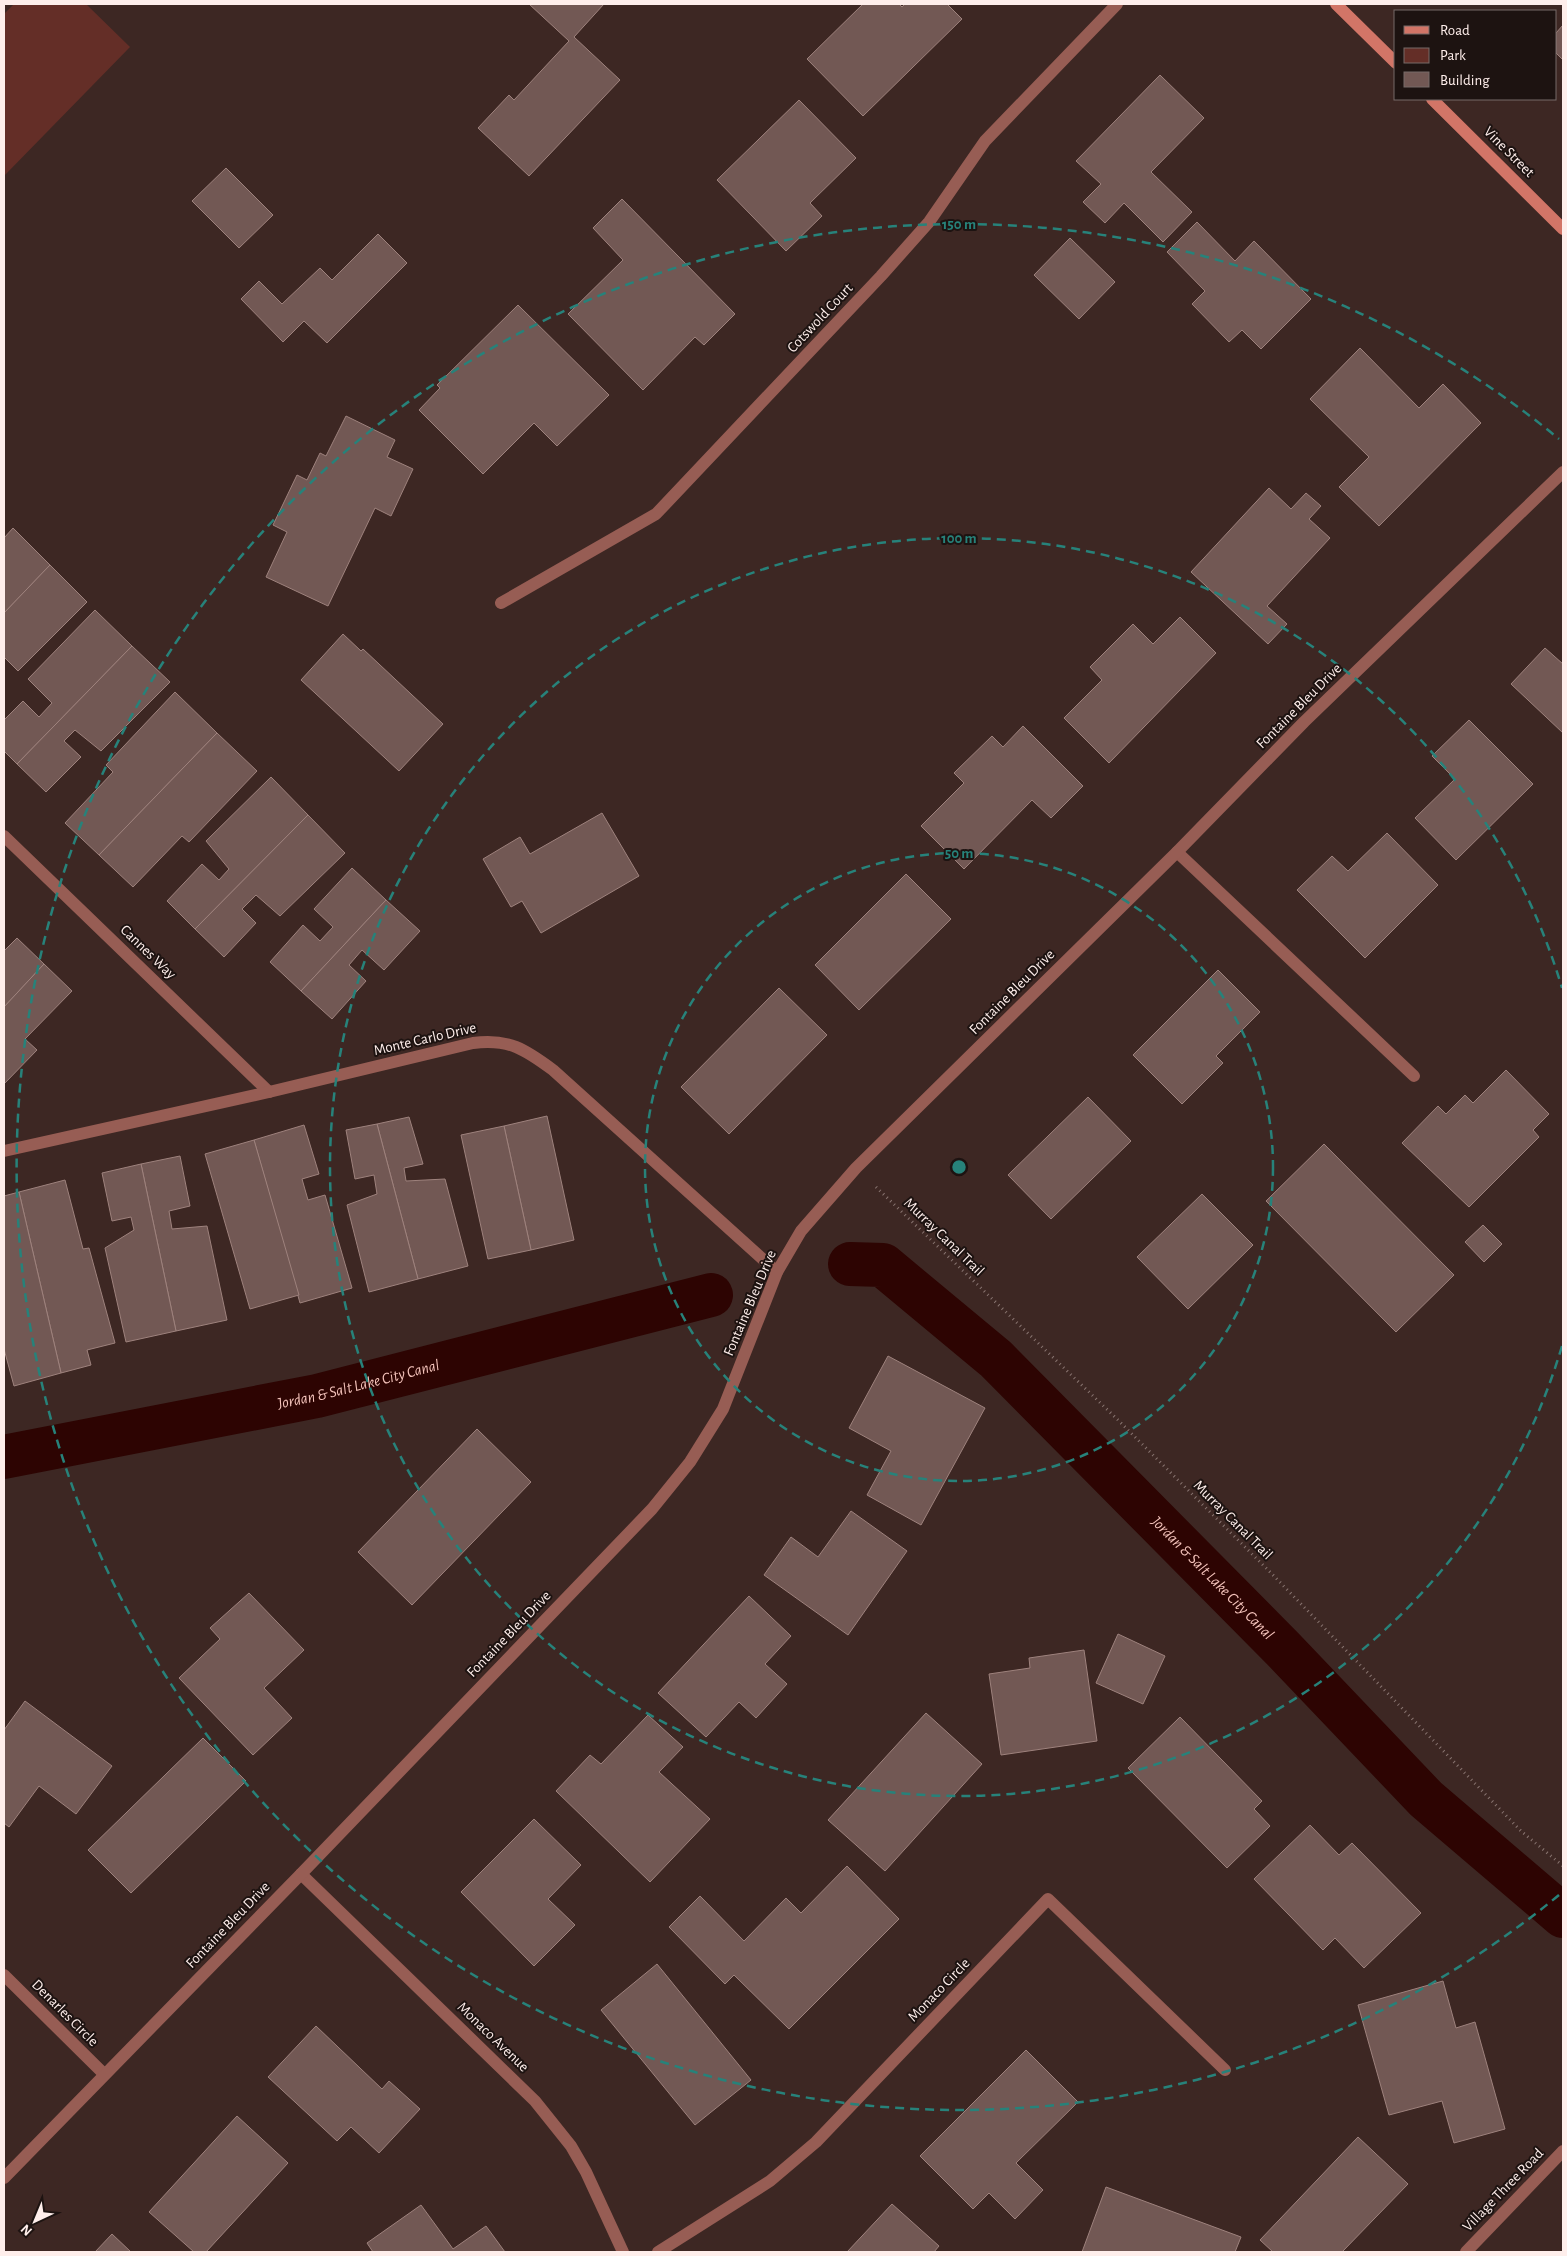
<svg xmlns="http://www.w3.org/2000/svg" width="1567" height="2256" viewBox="0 0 1567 2256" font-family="'Alegreya Sans',sans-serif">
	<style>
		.green { fill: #642e27 }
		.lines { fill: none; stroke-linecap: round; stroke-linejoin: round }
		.canal { stroke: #2d0402; stroke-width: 44 }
		.building { fill: #725854; stroke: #9e827d }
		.path { stroke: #897571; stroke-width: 3; stroke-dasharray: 1 4; stroke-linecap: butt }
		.lane { stroke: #975d54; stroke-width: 12 }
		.street { stroke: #975d54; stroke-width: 12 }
		.secondary { stroke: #d27567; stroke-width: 12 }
		.ring { fill: none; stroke: #27827a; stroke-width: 2.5; stroke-dasharray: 9 6 }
		.labels { text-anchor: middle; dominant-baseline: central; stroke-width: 4; stroke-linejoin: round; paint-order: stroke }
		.street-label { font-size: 15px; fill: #feeeeb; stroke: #1d1311 }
		.water-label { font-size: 16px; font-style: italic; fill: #f3c2ba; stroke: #1d1311 }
		.centre { fill: #27827a; stroke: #1d1311; stroke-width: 2.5 }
		.ring-label { font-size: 15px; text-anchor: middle; font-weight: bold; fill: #27827a; stroke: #1d1311; stroke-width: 4; stroke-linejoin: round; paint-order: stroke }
	</style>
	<rect width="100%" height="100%" fill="#3d2723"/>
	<!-- green -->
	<path class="green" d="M14,4H86L130,47L4,176V14Z"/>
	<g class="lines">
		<!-- canal -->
		<g class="canal">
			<path id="s1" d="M850,1264L883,1265L996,1359L1283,1649L1426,1799L1563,1916"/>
			<path id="s2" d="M4,1457L317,1396L711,1295"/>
		</g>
	</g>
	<!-- building -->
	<g class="building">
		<path d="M529,4H604L574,37L620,80L529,176L478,128L509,95L514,100L569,41Z"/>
		<path d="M863,4H899L902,7L905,4H947L962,19L863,116L807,59Z"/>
		<path d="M1563,25V60L1556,53V33Z"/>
		<path d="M1160,75L1204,118L1151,172L1192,212L1163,242L1124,203L1105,223L1083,202L1101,184L1076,161Z"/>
		<path d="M799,100L856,158L810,203L822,216L786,251L717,180Z"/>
		<path d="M226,168L273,215L239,248L192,201Z"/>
		<path d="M622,199L735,314L704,345L695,337L643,390L568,314L623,260L593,228Z"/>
		<path d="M1197,222L1235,261L1254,241L1311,299L1261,349L1242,330L1229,342L1192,304L1205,291L1167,252Z"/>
		<path d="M378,234L407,263L327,343L304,321L283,342L241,299L259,281L282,304L320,268L332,280Z"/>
		<path d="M1070,238L1115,282L1079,319L1034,275Z"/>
		<path d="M518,305L609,395L557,446L534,423L483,474L419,410L440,388L437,385Z"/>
		<path d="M1360,348L1419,408L1443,384L1481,423L1379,526L1339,487L1369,457L1310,399Z"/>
		<path d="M346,416L395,440L387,457L413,469L391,516L375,508L328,606L266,577L287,532L273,525L297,475L307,480L320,453L326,456Z"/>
		<path d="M1269,488L1291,509L1306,493L1321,506L1309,519L1330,538L1267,606L1287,624L1268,644L1191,572Z"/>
		<path d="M13,528L50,565L4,613V538Z"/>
		<path d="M50,565L87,602L18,671L4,657V613Z"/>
		<path d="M95,610L132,646L17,764L4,751V720L23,701L39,717L52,703L28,679Z"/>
		<path d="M1180,617L1216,653L1109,763L1064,718L1102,680L1090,667L1133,624L1153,644Z"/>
		<path d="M343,634L361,651L363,649L443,724L399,771L301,680Z"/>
		<path d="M132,646L170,682L101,751L75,730L64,741L81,757L46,792L17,764Z"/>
		<path d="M1545,648L1563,664V733L1511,684Z"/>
		<path d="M175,692L217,733L99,855L65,823L113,772L106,765Z"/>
		<path d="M1469,720L1533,784L1456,860L1415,818L1455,779L1432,756Z"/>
		<path d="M1023,726L1083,786L1051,818L1032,800L964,869L921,826L964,783L954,773L992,736L1003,747Z"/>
		<path d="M217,733L257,771L189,842L182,836L133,887L99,855Z"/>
		<path d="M271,777L308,815L195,929L167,901L202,864L219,880L229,869L206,841Z"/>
		<path d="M602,813L639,876L541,933L522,901L511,907L483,859L520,837L530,854Z"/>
		<path d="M308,815L345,853L280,916L256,895L242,909L256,923L224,957L195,929Z"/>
		<path d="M1387,833L1438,885L1365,958L1297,890L1332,856L1348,871Z"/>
		<path d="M352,868L386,900L301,991L270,962L303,925L320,941L333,927L314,909Z"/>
		<path d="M906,874L951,919L859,1010L815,965Z"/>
		<path d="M386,900L420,931L384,970L362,950L349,965L366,981L332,1019L301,991Z"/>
		<path d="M17,938L44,964L4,1007V951Z"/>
		<path d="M44,964L72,991L25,1039L37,1050L4,1084V1007Z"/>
		<path d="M1218,970L1260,1012L1216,1056L1223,1063L1182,1104L1133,1055Z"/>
		<path d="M779,988L827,1035L729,1134L681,1087Z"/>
		<path d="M1506,1070L1549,1114L1533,1130L1539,1137L1469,1207L1402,1143L1438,1106L1446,1114L1465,1095L1473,1103Z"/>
		<path d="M1088,1097L1131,1141L1051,1219L1008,1175Z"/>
		<path d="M547,1116L574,1240L531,1250L504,1126Z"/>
		<path d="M409,1117L423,1164L404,1168L406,1181L445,1179L468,1266L418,1279L377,1124Z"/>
		<path d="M377,1124L418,1279L369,1292L347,1205L377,1194L374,1175L355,1179L346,1130Z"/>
		<path d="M304,1125L319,1174L302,1179L308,1200L325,1195L352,1288L300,1303L254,1140Z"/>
		<path d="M504,1126L531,1250L488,1259L461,1135Z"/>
		<path d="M254,1140L299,1295L250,1309L205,1154Z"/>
		<path d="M1324,1144L1454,1275L1396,1332L1266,1201Z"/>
		<path d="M180,1156L190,1206L169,1211L172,1229L207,1226L227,1320L176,1331L141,1164Z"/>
		<path d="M141,1164L176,1331L126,1342L105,1248L134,1230L131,1217L112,1221L102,1173Z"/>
		<path d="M65,1180L83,1249L89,1248L115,1343L87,1350L91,1365L61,1373L19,1192Z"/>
		<path d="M19,1192L61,1373L14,1386L4,1349V1196Z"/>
		<path d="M1202,1194L1253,1245L1188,1309L1137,1257Z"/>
		<path d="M1483,1225L1502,1244L1484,1262L1465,1242Z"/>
		<path d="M888,1356L985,1408L921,1525L867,1495L891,1451L849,1428Z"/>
		<path d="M477,1429L531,1482L412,1605L358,1552Z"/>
		<path d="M851,1511L907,1551L848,1635L764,1575L791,1537L818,1557Z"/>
		<path d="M249,1593L304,1650L264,1688L292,1718L253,1755L179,1678L220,1639L210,1628Z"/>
		<path d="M749,1596L791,1636L765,1664L787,1684L756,1718L739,1702L706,1737L658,1693Z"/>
		<path d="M1118,1634L1165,1656L1143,1704L1096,1683Z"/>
		<path d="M1084,1650L1097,1741L1001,1755L989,1674L1030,1668L1029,1658Z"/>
		<path d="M25,1701L112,1766L76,1814L39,1786L9,1827L4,1823V1730Z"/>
		<path d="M926,1713L982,1764L885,1871L828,1820Z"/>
		<path d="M648,1715L683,1747L659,1772L710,1819L650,1882L556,1791L590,1755L601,1764Z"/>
		<path d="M1180,1717L1262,1801L1254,1809L1270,1826L1227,1868L1128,1768Z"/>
		<path d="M203,1738L246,1781L131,1893L88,1850Z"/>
		<path d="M534,1819L581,1865L548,1899L575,1925L534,1966L461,1892Z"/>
		<path d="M1310,1825L1339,1855L1352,1843L1421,1913L1364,1968L1335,1938L1323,1950L1254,1879Z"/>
		<path d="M847,1866L899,1919L789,2029L734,1975L725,1984L669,1927L700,1896L744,1941L786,1898L801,1913Z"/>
		<path d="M657,1964L751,2080L695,2125L601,2010Z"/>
		<path d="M1443,1981L1456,2028L1475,2022L1505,2129L1454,2143L1442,2101L1389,2115L1358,2005Z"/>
		<path d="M316,2026L382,2089L389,2081L420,2109L379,2153L351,2127L337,2141L268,2077Z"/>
		<path d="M1026,2050L1078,2102L1016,2163L1043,2190L1015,2219L989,2193L973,2209L920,2156Z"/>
		<path d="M237,2116L288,2163L206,2252H194L149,2212Z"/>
		<path d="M1358,2137L1408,2184L1342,2252H1273L1260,2240Z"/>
		<path d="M1106,2187L1241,2237L1235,2252H1082Z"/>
		<path d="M892,2204L939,2246L934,2252H847Z"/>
		<path d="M421,2205L453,2249L486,2226L505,2252H373L367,2243Z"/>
		<path d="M112,2234L131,2252H95Z"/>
	</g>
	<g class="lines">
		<!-- path -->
		<path class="path" d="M876,1187L1117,1419L1272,1574L1521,1831L1563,1866"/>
		<!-- lane -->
		<path class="lane" d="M1177,852L1414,1076"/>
		<!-- street -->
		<g class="street">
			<path d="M501,603L656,514L881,276L929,222L985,141L1117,4"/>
			<path d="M4,836L269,1092"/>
			<path d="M4,1151L269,1092L473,1043C509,1038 526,1050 553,1070L777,1272"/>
			<path d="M301,1874L535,2101L571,2146L586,2172L623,2252"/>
			<path d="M4,1975L104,2074"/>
			<path d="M4,2178L301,1874L652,1509L690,1462L723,1409L777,1272L801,1231L856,1168L1177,852L1304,722L1563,472"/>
			<path d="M658,2252L770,2181L816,2142L1048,1899L1225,2070"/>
			<path d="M1466,2252L1563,2151"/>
		</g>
		<!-- secondary -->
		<g class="secondary">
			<path d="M1336,4L1396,63"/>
			<path d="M1432,99L1563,229"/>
		</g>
	</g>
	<!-- distance rings -->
	<g class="ring">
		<circle cx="959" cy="1167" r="314"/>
		<path d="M1562 1346A629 629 0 1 1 1562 988"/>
		<path d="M1559 1895A943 943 0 1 1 1559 439"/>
	</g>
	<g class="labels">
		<!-- street labels -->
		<g class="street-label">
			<text transform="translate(1509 152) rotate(45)">Vine Street</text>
			<text transform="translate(820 318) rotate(-47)">Cotswold Court</text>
			<text transform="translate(1299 706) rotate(-45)">Fontaine Bleu Drive</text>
			<text transform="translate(148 952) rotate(44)">Cannes Way</text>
			<text transform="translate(1012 992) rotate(-45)">Fontaine Bleu Drive</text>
			<text transform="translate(425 1039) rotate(-13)">Monte Carlo Drive</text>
			<text transform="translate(944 1237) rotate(44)">Murray Canal Trail</text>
			<text transform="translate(750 1303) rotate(-67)">Fontaine Bleu Drive</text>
			<text transform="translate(1233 1520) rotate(45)">Murray Canal Trail</text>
			<text transform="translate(509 1634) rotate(-46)">Fontaine Bleu Drive</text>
			<text transform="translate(228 1925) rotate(-46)">Fontaine Bleu Drive</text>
			<text transform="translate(939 1990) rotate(-46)">Monaco Circle</text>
			<text transform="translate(65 2013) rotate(45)">Denarles Circle</text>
			<text transform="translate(493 2037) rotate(44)">Monaco Avenue</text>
			<text transform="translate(1503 2190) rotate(-46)">Village Three Road</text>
		</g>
		<!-- water labels -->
		<g class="water-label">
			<text stroke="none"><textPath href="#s2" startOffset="362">Jordan &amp; Salt Lake City Canal</textPath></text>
			<text stroke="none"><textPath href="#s1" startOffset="488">Jordan &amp; Salt Lake City Canal</textPath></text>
		</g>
	</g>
	<circle cx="959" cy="1167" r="8" class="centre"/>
	<g class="ring-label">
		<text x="959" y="229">150 m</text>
		<text x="959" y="543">100 m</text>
		<text x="959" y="858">50 m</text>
	</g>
	<!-- border -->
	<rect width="1567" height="2256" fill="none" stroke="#feeeeb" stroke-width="10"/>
	<!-- legend -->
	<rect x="1394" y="10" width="162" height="90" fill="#1d1311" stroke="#776b68"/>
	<rect x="1404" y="26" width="25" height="8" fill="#d27567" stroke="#776b68"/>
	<text x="1440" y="35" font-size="15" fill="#feeeeb">Road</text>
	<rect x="1404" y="48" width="25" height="15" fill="#642e27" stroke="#776b68"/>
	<text x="1440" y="60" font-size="15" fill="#feeeeb">Park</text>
	<rect x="1404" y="72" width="25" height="15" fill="#725854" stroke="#776b68"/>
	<text x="1440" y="85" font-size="15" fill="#feeeeb">Building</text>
	<!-- north arrow -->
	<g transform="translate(35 2221) rotate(224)" stroke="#1d1311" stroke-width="4" paint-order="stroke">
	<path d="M0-4L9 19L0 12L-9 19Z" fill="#feeeeb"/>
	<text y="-8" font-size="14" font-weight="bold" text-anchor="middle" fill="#feeeeb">N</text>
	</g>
</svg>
